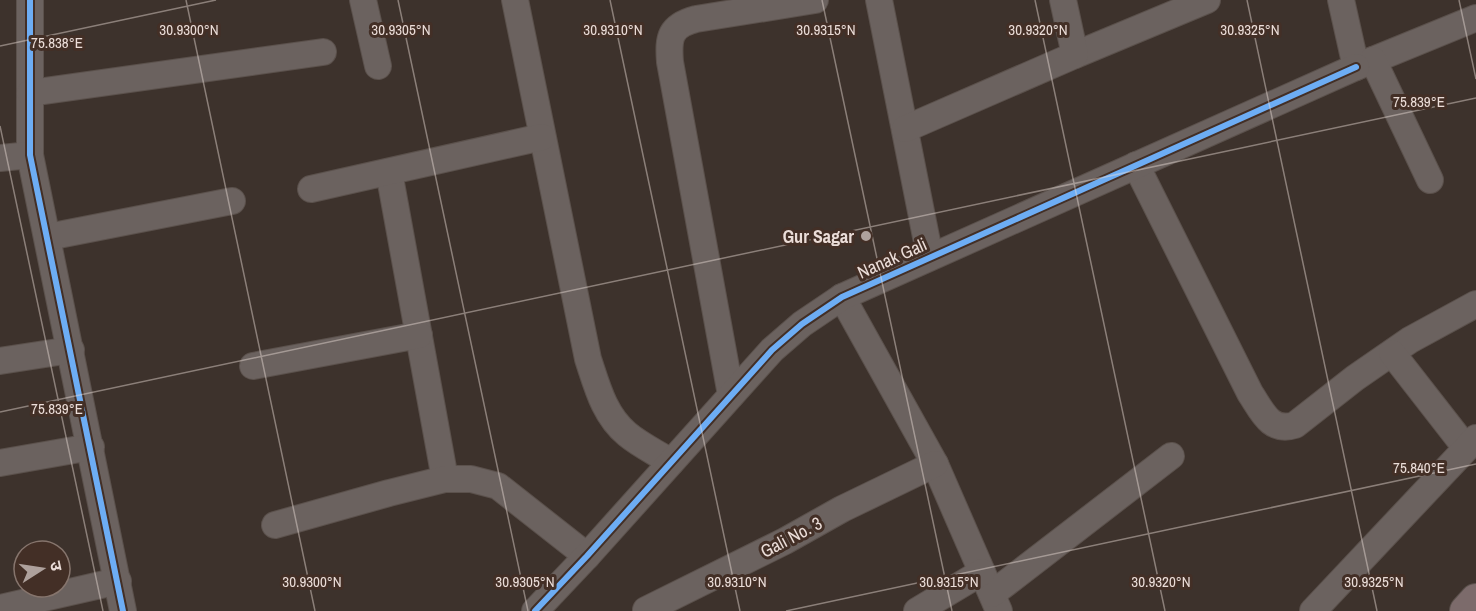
<svg xmlns="http://www.w3.org/2000/svg" width="1476" height="611" viewBox="0 0 1476 611" font-family="'Archivo Narrow','Noto Sans Devanagari',sans-serif">
	<style>
		.lines { fill: none; stroke-linecap: round; stroke-linejoin: round }
		.minor-casing { stroke: #5b514c; stroke-width: 28 }
		.major-casing { stroke: #5b514c; stroke-width: 34 }
		.minor { stroke: #6b625f; stroke-width: 26 }
		.major { stroke: #7c6b6b; stroke-width: 32 }
		.cycleway-casing { stroke: #432f26; stroke-width: 10 }
		.cycleway { stroke: #6dadf4; stroke-width: 6 }
		.ticks { fill: none; stroke: #ebddd8; stroke-width: 1.5; stroke-opacity: 0.45 }
		.poi-dot { fill: #aea19c; stroke: #432f26; stroke-width: 2 }
		.labels { text-anchor: middle; dominant-baseline: central; stroke-width: 6; stroke-linejoin: round; paint-order: stroke }
		.poi-label { font-size: 18px; font-weight: bold; fill: #ebddd8; stroke: #432f26; text-anchor: end }
		.street-label { font-size: 18px; fill: #ebddd8; stroke: #432f26 }
		.ticks-label { font-size: 15px; text-anchor: middle; fill: #ebddd8; stroke: #432f26; stroke-width: 6; stroke-linejoin: round; paint-order: stroke }
	</style>
	<rect width="100%" height="100%" fill="#3d322c"/>
	<g class="lines">
		<defs>
			<g id="minor">
				<path d="M30,0V155L123,611"/>
				<path d="M363,0L378,66"/>
				<path d="M515,0L588,359C597,386 604,415 627,434C640,445 657,453 671,462"/>
				<path d="M879,0L930,257"/>
				<path d="M1341,0L1356,67L1476,18"/>
				<path d="M1075,55L1207,0"/>
				<path d="M1373,60L1430,180"/>
				<path d="M30,93L323,52"/>
				<path d="M905,129L1075,55L1063,0"/>
				<path d="M0,158L30,155"/>
				<path d="M1136,165L1250,393C1262,411 1270,433 1295,425L1355,378L1410,340L1476,304"/>
				<path d="M389,172L445,479"/>
				<path d="M311,189L542,137"/>
				<path d="M48,237L232,201"/>
				<path d="M842,297L935,464L999,611"/>
				<path d="M1392,353L1466,448"/>
				<path d="M0,361L71,350"/>
				<path d="M253,366L419,335"/>
				<path d="M731,395L670,62C668,37 670,26 696,19L815,0"/>
				<path d="M0,463L91,447"/>
				<path d="M275,525L389,493L445,479H471L498,486L587,556"/>
				<path d="M992,594L1171,456"/>
				<path d="M0,608L118,581"/>
				<path d="M646,610L785,541L842,509L935,464"/>
				<path d="M535,611L587,556L772,350L802,324L842,297L1356,67"/>
				<path d="M917,611L982,572"/>
				<path d="M1313,611L1476,438"/>
			</g>
			<path id="major" d="M1466,611L1476,600"/>
		</defs>
		<!-- minor casing -->
		<use href="#minor" class="minor-casing"/>
		<!-- major casing -->
		<use href="#major" class="major-casing"/>
		<!-- minor -->
		<use href="#minor" class="minor"/>
		<!-- major -->
		<use href="#major" class="major"/>
		<defs>
			<g id="cycleway">
				<path d="M30,0V155L123,611"/>
				<path d="M535,611L587,556L772,350L802,324L842,297L1356,67"/>
			</g>
		</defs>
		<!-- cycleway casing -->
		<use href="#cycleway" class="cycleway-casing"/>
		<!-- cycleway -->
		<use href="#cycleway" class="cycleway"/>
	</g>
	<!-- ticks -->
	<path class="ticks" d="M186,0L315,611M398,0L528,611M610,0L740,611M822,0L952,611M1035,0L1165,611M1247,0L1377,611M1459,0L1476,79M0,46L216,0M0,126L103,611M0,412L1476,98M786,611L1476,464"/>
	<!-- markers -->
	<circle class="poi-dot" cx="866" cy="236" r="6"/>
	<g class="labels">
		<!-- poi labels -->
		<g class="poi-label">
			<text x="854" y="236">Gur Sagar</text>
		</g>
		<!-- street labels -->
		<g class="street-label">
			<text transform="translate(892 258) rotate(-24)">Nanak Gali</text>
			<text transform="translate(791 537) rotate(-28)">Gali No. 3</text>
		</g>
	</g>
	<g class="ticks-label">
		<text x="189" y="35">30.9300°N</text>
		<text x="401" y="35">30.9305°N</text>
		<text x="613" y="35">30.9310°N</text>
		<text x="826" y="35">30.9315°N</text>
		<text x="1038" y="35">30.9320°N</text>
		<text x="1250" y="35">30.9325°N</text>
		<text x="57" y="48">75.838°E</text>
		<text x="1419" y="107">75.839°E</text>
		<text x="57" y="414">75.839°E</text>
		<text x="1419" y="473">75.840°E</text>
		<text x="312" y="587">30.9300°N</text>
		<text x="525" y="587">30.9305°N</text>
		<text x="737" y="587">30.9310°N</text>
		<text x="949" y="587">30.9315°N</text>
		<text x="1161" y="587">30.9320°N</text>
		<text x="1374" y="587">30.9325°N</text>
	</g>
	<!-- north arrow -->
	<g transform="translate(42 569) rotate(78)"><circle r="28" fill="#432f26" stroke="#86756d" stroke-width="1.5"/>
	<path d="M0-4.5L10 22L0 15L-10 22Z" fill="#aea19c"/>
	<text y="-9" font-size="16" font-weight="bold" text-anchor="middle" fill="#ebddd8">उ</text>
	</g>
</svg>
